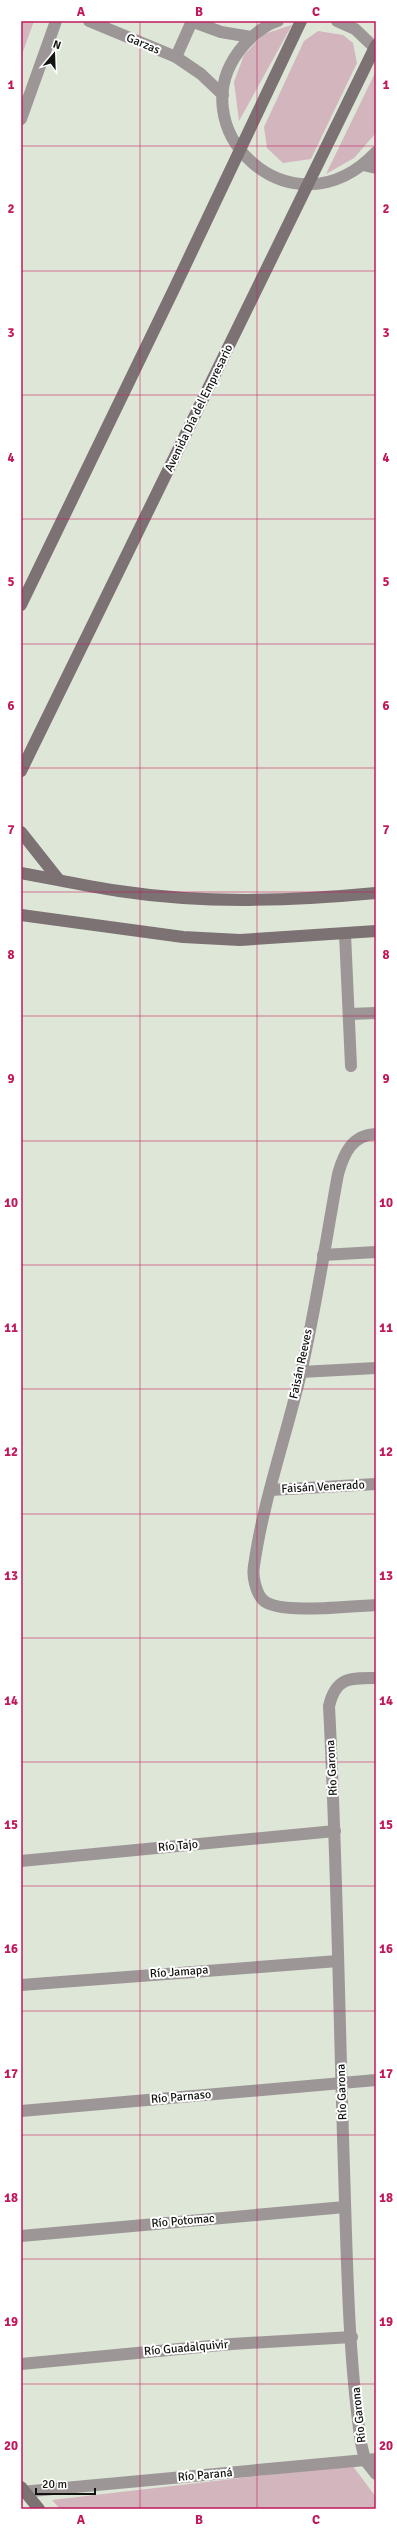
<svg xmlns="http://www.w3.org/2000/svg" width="397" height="2530" viewBox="0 0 397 2530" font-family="Signika,sans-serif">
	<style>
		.green { fill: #d3b5bd }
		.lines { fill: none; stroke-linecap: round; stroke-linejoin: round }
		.lane { stroke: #9d9697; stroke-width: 12 }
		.street { stroke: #9d9697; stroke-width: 12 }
		.secondary { stroke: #7c7173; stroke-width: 12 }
		.grid { fill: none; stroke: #c2185b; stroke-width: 1; stroke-opacity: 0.55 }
		.labels { text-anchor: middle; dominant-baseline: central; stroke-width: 4; stroke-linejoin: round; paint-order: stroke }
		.street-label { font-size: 12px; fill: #11140f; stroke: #fff }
		.neatline { fill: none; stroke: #c2185b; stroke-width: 1.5 }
		.grid-label { font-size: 13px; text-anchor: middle; font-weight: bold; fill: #c2185b }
	</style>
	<rect width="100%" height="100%" fill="#dee6d8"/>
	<!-- green -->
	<g class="green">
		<path d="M21,21H34L21,57Z"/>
		<path d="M292,25L239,121L234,82L244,55L264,34Z"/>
		<path d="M318,31L343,35L353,43L357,63L311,159L283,163L267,148L264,127L304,41Z"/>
		<path d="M376,71L375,134L354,158L326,174Z"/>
		<path d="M352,2465L376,2497V2509H60L52,2500Z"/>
	</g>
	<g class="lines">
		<!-- lane -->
		<g class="lane">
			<path d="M176,57L192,21"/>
			<path d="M345,934L351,1066"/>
			<path d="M350,1014L376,1013"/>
		</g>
		<!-- street -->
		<g class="street">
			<path d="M89,21L176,57L201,74L223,95"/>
			<path d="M191,21L221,32L251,37"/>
			<path d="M278,21C266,24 252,36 244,45C173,126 292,241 376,152"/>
			<path d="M337,21L355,29L376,49"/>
			<path d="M21,119L56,21"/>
			<path d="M363,165L376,168"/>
			<path d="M376,1134C352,1135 344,1153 338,1174C326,1240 316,1307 301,1373C286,1437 263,1501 254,1566C252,1576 256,1593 263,1600C278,1615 353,1606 376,1605"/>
			<path d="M323,1255L376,1252"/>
			<path d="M301,1372L376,1368"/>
			<path d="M270,1490L376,1484"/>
			<path d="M376,1678C350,1678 336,1677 329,1706C337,1860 339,2015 344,2169C347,2260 348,2353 361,2443L365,2460L376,2474"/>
			<path d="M21,1861L335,1831"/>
			<path d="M21,1985L338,1961"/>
			<path d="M21,2111L376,2080"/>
			<path d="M21,2236L345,2207"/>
			<path d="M21,2364L232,2344L352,2337"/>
			<path d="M21,2492L376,2459"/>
		</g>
		<!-- secondary -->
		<g class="secondary">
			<path d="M21,605L175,287L301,21"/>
			<path d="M21,771L376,45"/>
			<path d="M21,832L59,880"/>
			<path d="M21,873C54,879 86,886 119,891C204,904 291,901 376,893"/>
			<path d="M21,915L183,937L240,940L376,931"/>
			<path d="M21,2487L39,2509"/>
		</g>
	</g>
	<!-- grid -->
	<path class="grid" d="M140,21V2509M257,21V2509M21,146H376M21,271H376M21,395H376M21,519H376M21,644H376M21,768H376M21,892H376M21,1016H376M21,1141H376M21,1265H376M21,1389H376M21,1514H376M21,1638H376M21,1762H376M21,1886H376M21,2011H376M21,2135H376M21,2259H376M21,2384H376"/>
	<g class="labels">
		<!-- street labels -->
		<g class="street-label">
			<text transform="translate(143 44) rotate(23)">Garzas</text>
			<text transform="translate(199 408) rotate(-64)">Avenida Día del Empresario</text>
			<text transform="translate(301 1364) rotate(-78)">Faisán Reeves</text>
			<text transform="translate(323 1487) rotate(-3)">Faisán Venerado</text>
			<text transform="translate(332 1768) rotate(-93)">Río Garona</text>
			<text transform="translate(178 1846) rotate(-5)">Río Tajo</text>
			<text transform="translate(179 1972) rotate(-4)">Río Jamapa</text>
			<text transform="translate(342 2092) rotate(-92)">Río Garona</text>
			<text transform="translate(181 2097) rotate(-5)">Río Parnaso</text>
			<text transform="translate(183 2221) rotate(-5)">Río Potomac</text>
			<text transform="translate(186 2348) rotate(-5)">Río Guadalquivir</text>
			<text transform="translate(359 2415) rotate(-96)">Río Garona</text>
			<text transform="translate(205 2475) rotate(-5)">Río Paraná</text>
		</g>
	</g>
	<!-- border -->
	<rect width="397" height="2530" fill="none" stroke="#ffffff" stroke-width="44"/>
	<!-- north arrow -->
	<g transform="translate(54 54) rotate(19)" stroke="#ffffff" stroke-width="3" paint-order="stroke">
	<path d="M0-3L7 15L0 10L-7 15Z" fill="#11140f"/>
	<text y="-6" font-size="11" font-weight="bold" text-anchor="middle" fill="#11140f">N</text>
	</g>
	<!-- scale -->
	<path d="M36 2488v6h59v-6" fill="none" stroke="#11140f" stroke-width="2"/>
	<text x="42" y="2488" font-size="12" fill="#11140f" stroke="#ffffff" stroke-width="3" paint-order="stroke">20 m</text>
	<rect x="22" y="22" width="353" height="2486" class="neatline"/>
	<g class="grid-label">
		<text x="81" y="16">A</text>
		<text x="199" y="16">B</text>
		<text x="316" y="16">C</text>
		<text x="11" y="89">1</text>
		<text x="386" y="89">1</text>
		<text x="11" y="213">2</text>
		<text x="386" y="213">2</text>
		<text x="11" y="337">3</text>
		<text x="386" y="337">3</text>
		<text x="11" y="462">4</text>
		<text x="386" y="462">4</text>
		<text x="11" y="586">5</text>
		<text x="386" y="586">5</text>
		<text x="11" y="710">6</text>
		<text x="386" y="710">6</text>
		<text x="11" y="834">7</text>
		<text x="386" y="834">7</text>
		<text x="11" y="959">8</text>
		<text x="386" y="959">8</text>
		<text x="11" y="1083">9</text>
		<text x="386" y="1083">9</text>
		<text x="11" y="1207">10</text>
		<text x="386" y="1207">10</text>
		<text x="11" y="1332">11</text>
		<text x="386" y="1332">11</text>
		<text x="11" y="1456">12</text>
		<text x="386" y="1456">12</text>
		<text x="11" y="1580">13</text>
		<text x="386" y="1580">13</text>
		<text x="11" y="1705">14</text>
		<text x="386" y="1705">14</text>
		<text x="11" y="1829">15</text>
		<text x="386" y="1829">15</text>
		<text x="11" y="1953">16</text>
		<text x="386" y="1953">16</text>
		<text x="11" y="2078">17</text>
		<text x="386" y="2078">17</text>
		<text x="11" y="2202">18</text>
		<text x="386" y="2202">18</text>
		<text x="11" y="2326">19</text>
		<text x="386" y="2326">19</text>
		<text x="11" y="2450">20</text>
		<text x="386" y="2450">20</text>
		<text x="81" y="2524">A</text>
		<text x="199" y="2524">B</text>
		<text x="316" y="2524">C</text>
	</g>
</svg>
